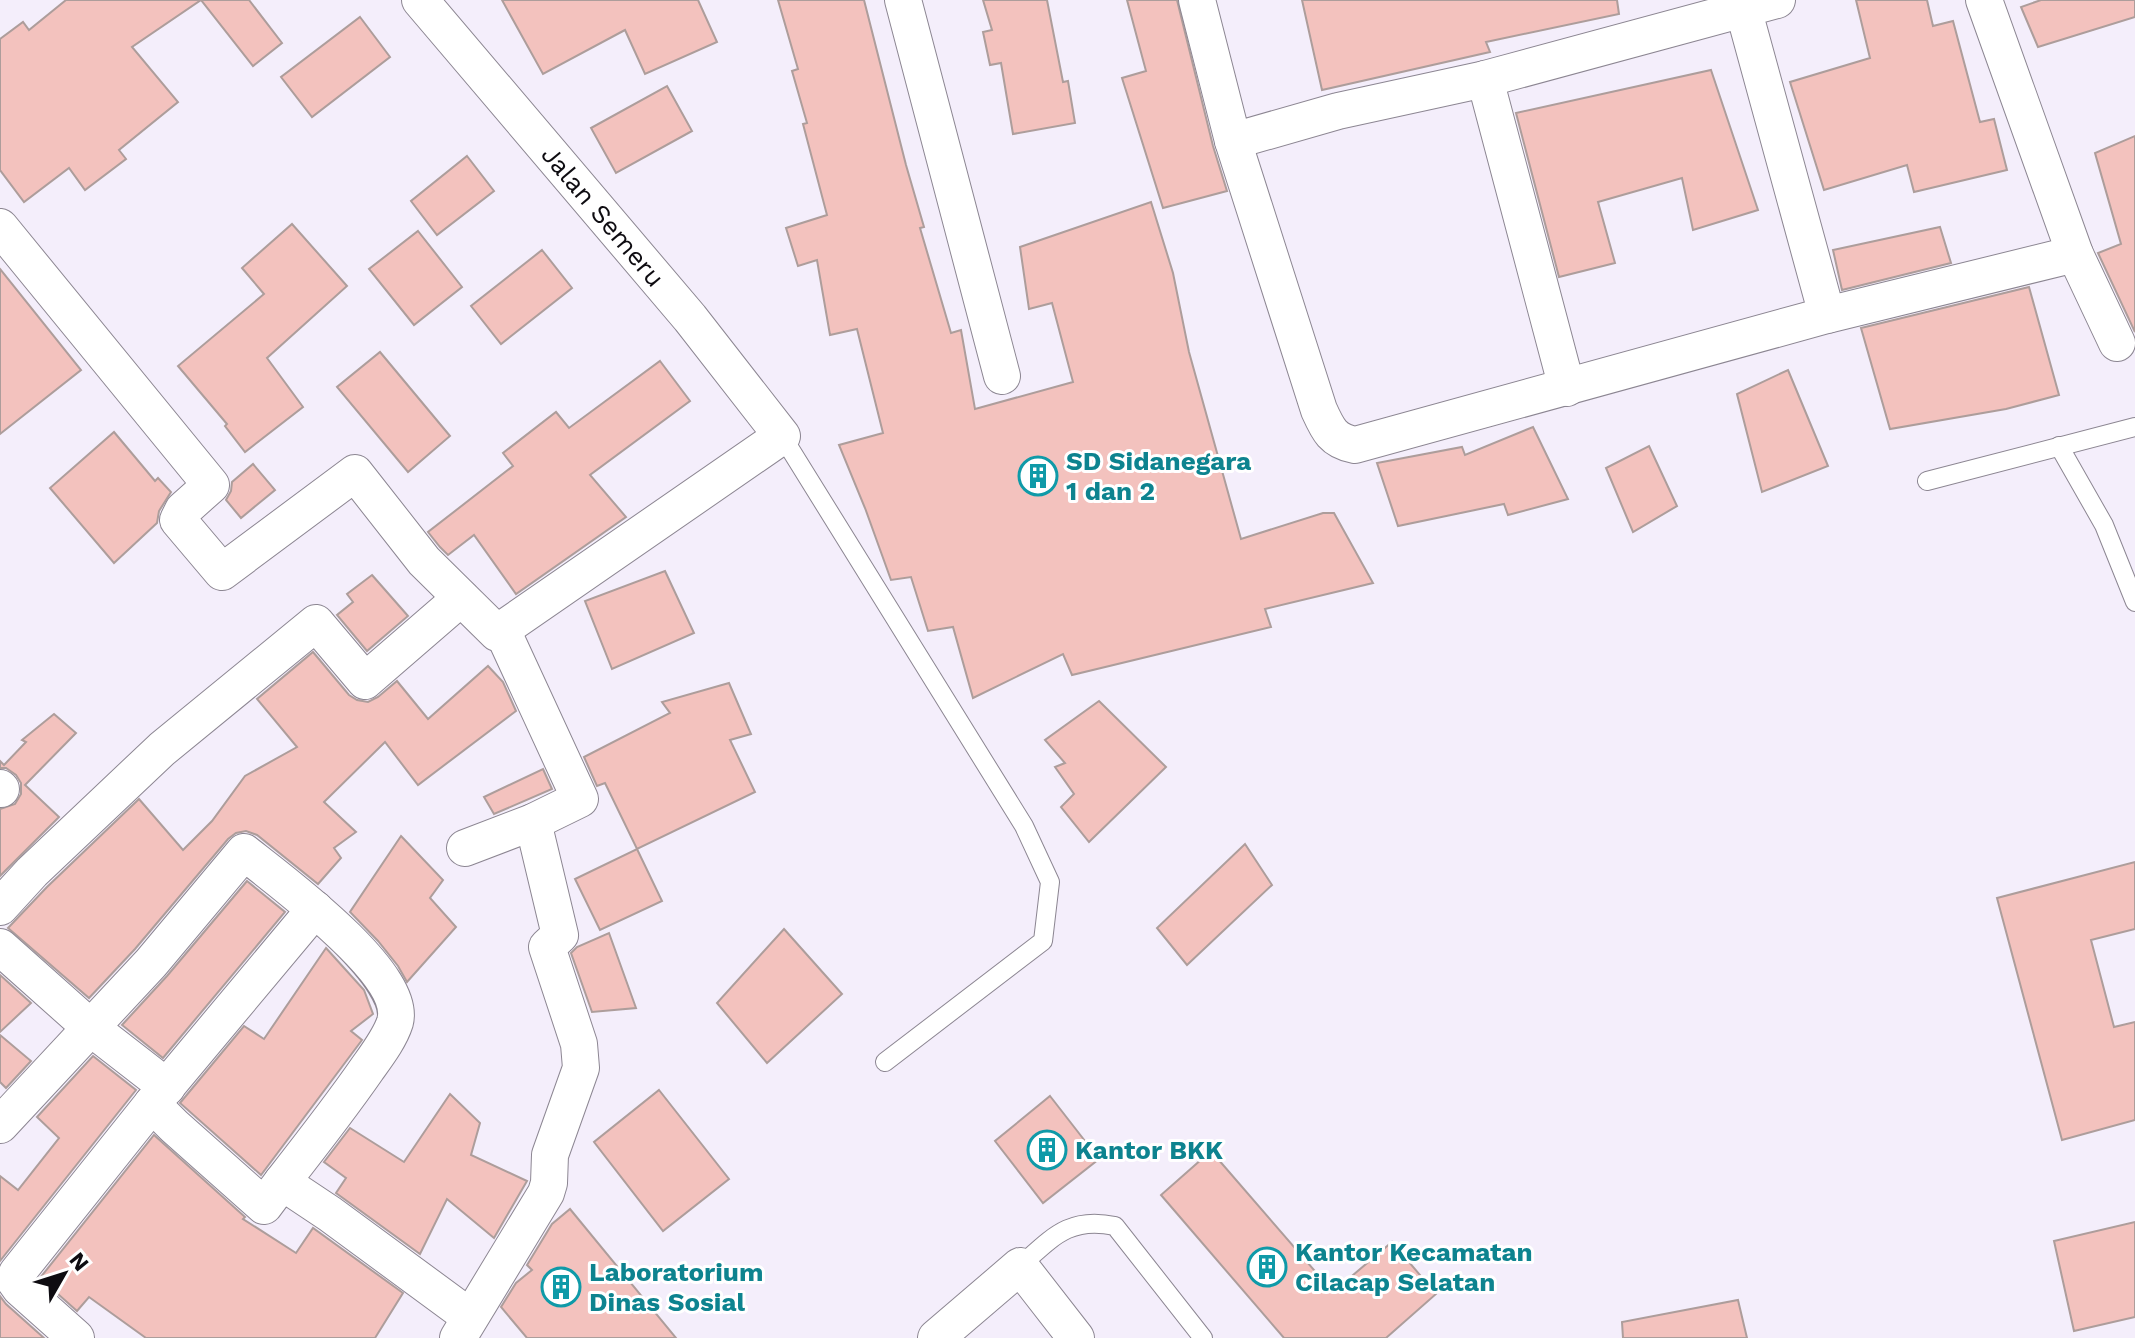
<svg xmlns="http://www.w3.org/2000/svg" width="2135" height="1338" viewBox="0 0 2135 1338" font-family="'Work Sans',sans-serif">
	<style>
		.building { fill: #f3c2be; stroke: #ad9d9b; stroke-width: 2 }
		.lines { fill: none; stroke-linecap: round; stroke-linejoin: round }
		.service-casing { stroke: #8c8692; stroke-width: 20 }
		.minor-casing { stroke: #8c8692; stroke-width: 38 }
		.service { stroke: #fff; stroke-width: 18 }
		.minor { stroke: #fff; stroke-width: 36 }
		.labels { text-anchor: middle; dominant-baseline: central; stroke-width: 6; stroke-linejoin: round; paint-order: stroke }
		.street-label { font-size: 26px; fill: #0e0c11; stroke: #fff }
		.culture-label { font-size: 26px; font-weight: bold; fill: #0d838f; stroke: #fff; text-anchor: start }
	</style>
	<rect width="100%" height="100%" fill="#f4eefb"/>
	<!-- building -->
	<g class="building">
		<path d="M66,0H201L132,47L178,102L119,150L126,159L85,190L69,168L24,202L0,170V39L23,22L29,30Z"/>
		<path d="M201,0H249L282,43L253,66Z"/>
		<path d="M502,0H698L717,42L645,74L625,30L543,74Z"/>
		<path d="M778,0H864L906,165L924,227L920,228L951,333L961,330L975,409L1073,382L1052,303L1029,309L1020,247L1151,202L1173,273L1189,352L1241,539L1323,513H1334L1373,583L1265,609L1271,627L1072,675L1063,654L973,698L953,627L928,631L911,577L891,580L865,508L839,445L883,433L857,329L830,335L817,260L798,266L786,228L827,215L803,124L807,123L792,71L798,69Z"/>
		<path d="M983,0H1047L1063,82L1068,81L1075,123L1013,134L1001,63L990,65L983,32L992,30Z"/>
		<path d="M1127,0H1177L1213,146L1227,191L1163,208L1122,78L1146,71Z"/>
		<path d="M1302,0H1617L1619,14L1486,42L1490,52L1322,90Z"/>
		<path d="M1856,0H1927L1933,26L1953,21L1980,122L1994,119L2007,170L1914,192L1907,165L1824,190L1790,82L1870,58Z"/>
		<path d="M2041,0H2135V17L2038,47L2021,7Z"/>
		<path d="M360,17L390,57L312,117L281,77Z"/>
		<path d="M1711,70L1758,210L1693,230L1682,178L1598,202L1615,263L1559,277L1516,113Z"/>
		<path d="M667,86L692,131L616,173L591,128Z"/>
		<path d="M2135,136V332L2098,253L2121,244L2095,153Z"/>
		<path d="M467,156L494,191L437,235L411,201Z"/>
		<path d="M292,224L347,286L267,358L303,407L245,452L225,426L227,424L178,366L264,294L242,268Z"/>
		<path d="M1940,227L1951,263L1842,290L1833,250Z"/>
		<path d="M418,231L462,287L414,325L369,269Z"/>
		<path d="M542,250L572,288L501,344L471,306Z"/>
		<path d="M0,269L81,370L0,434Z"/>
		<path d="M2029,287L2059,395L2006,409L1890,429L1861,328Z"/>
		<path d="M380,352L450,436L408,472L337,387Z"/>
		<path d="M660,361L690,401L590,475L626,517L516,594L474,535L448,555L440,547L428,532L513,466L503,453L556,412L569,428Z"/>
		<path d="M1788,370L1828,466L1762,492L1737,394Z"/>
		<path d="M1533,427L1568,499L1508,515L1504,504L1398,526L1377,463L1462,447L1465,455Z"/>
		<path d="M114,432L155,481L158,478L171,492L159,511L157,523L114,563L50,488Z"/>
		<path d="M1649,446L1677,506L1633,532L1606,468Z"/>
		<path d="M253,464L275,490L241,518L226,500L231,491L232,482Z"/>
		<path d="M665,571L694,633L612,669L585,601Z"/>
		<path d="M372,575L408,616L367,651L337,615L353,602L347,594Z"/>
		<path d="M313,652L349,695L357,700L368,702L378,697L397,681L428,719L488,666L503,682L516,711L418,785L385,742L324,802L356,832L334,848L341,858L318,884L257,835L246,831L236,833L228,839L135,949L89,998L8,928L47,887L139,799L183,850L212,821L245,776L297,747L257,699Z"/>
		<path d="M729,683L751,734L730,740L755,792L637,849L605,783L597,786L584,757L670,713L662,702Z"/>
		<path d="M1099,701L1166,767L1089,842L1061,807L1074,794L1055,767L1065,763L1045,740Z"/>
		<path d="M54,714L76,733L25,785L59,817L0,876V809L15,804L21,794V783L16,775L6,768H0V761L4,765L26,742L22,740Z"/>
		<path d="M543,769L552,789L494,814L484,797Z"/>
		<path d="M401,836L443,880L430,898L456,927L407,982L398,966L378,941L350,912Z"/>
		<path d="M1245,844L1272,885L1187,965L1157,928Z"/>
		<path d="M637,849L662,901L600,930L575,879Z"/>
		<path d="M2135,862V929L2091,940L2114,1027L2135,1022V1120L2062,1140L1997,898Z"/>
		<path d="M247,881L285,912L163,1058L122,1025L167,976Z"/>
		<path d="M784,929L842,994L767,1063L717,1003Z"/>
		<path d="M609,933L636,1008L592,1012L571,953L577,947Z"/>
		<path d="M326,948L364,990L373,1014L351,1031L362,1040L261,1175L180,1103L244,1026L264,1039Z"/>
		<path d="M0,975L31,1003L0,1032Z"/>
		<path d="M0,1035L31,1061L6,1088L0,1082Z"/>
		<path d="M93,1056L136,1090L0,1261V1176L18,1190L59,1138L37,1117Z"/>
		<path d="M659,1090L729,1179L663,1231L594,1142Z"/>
		<path d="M450,1094L480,1123L471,1155L527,1181L494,1238L447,1199L420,1254L336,1193L346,1178L324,1162L350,1128L404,1162Z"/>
		<path d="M1050,1096L1099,1159L1043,1203L995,1141Z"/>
		<path d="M154,1135L245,1217L243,1219L296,1253L313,1228L403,1293L375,1338H146L89,1297L77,1311L40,1278Z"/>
		<path d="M1211,1151L1333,1292L1392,1242L1436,1294L1386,1338H1284L1161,1195Z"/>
		<path d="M570,1209L676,1338H527L501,1307L516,1283L532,1270L527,1265L552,1224Z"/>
		<path d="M2135,1222V1317L2074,1331L2054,1241Z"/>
		<path d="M0,1296L6,1304L44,1338H0Z"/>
		<path d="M1738,1300L1747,1338H1623L1622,1322Z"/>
	</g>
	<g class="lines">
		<defs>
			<g id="service">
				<path d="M782,436L1024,826L1050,882L1043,941L885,1062"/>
				<path d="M2059,446L2104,525L2135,602"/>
				<path d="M1927,481L2135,427"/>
				<path d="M1020,1266C1052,1238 1069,1216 1115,1226L1203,1338"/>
			</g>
			<g id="minor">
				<path d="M903,0L1002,376"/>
				<path d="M1197,0L1233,141L1338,111L1485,79L1777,0"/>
				<path d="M1984,0L2075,254L2117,343"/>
				<path d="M1743,8L1827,315"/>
				<path d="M1485,79L1567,388"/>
				<path d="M1233,141L1319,410C1328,430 1333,441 1355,445L1827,315L2075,254"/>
				<path d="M0,227L211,485L183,510L178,520L222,572L355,473L424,561L497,633L782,436L690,318L420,0"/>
				<path d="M0,788L1,789"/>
				<path d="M465,848L533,822L580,799L502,630"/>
				<path d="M0,907L32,872L162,749L316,623L365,681L461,598"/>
				<path d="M0,947L91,1028L167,1087"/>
				<path d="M152,1104L174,1126L264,1206L282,1182L330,1214L470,1317"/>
				<path d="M0,1125L151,963L244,852C278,879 408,974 395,1022C390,1038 377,1055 367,1069C340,1108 311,1145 282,1182"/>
				<path d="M76,1338L20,1288L15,1281L17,1273L152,1104L315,909"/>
				<path d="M458,1338L546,1193L549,1183L550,1155L581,1068L579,1044L547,947L560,935L533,822"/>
				<path d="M936,1338L1020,1266L1076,1338"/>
			</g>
		</defs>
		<!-- service casing -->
		<use href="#service" class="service-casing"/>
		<!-- minor casing -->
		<use href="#minor" class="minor-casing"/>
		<!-- service -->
		<use href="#service" class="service"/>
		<!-- minor -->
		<use href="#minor" class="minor"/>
	</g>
	<!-- icons -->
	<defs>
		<symbol id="building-ring" viewBox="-11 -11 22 22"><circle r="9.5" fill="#fff" stroke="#0f9aa8" stroke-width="1.5"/><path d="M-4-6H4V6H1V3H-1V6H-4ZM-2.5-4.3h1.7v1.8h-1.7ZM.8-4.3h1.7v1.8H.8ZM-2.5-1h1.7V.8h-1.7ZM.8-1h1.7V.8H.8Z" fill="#0f9aa8"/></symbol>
	</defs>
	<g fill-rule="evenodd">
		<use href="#building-ring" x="1016" y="454" width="44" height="44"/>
		<use href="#building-ring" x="1025" y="1128" width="44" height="44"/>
		<use href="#building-ring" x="1245" y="1245" width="44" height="44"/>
		<use href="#building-ring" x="539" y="1265" width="44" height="44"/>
	</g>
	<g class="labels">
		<!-- street labels -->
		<g class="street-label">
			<text transform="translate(603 216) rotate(50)">Jalan Semeru</text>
		</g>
		<!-- culture labels -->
		<g class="culture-label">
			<text x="1066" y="461">SD Sidanegara<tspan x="1066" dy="30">1 dan 2</tspan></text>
			<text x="1075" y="1150">Kantor BKK</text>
			<text x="1295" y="1252">Kantor Kecamatan<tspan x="1295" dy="30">Cilacap Selatan</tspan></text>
			<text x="589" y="1272">Laboratorium<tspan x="589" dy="30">Dinas Sosial</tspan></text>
		</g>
	</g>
	<!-- north arrow -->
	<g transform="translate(64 1274) rotate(51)" stroke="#ffffff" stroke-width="6" paint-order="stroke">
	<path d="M0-6L14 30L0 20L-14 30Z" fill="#0e0c11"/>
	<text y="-12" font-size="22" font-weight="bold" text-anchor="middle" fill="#0e0c11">N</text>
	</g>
</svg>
